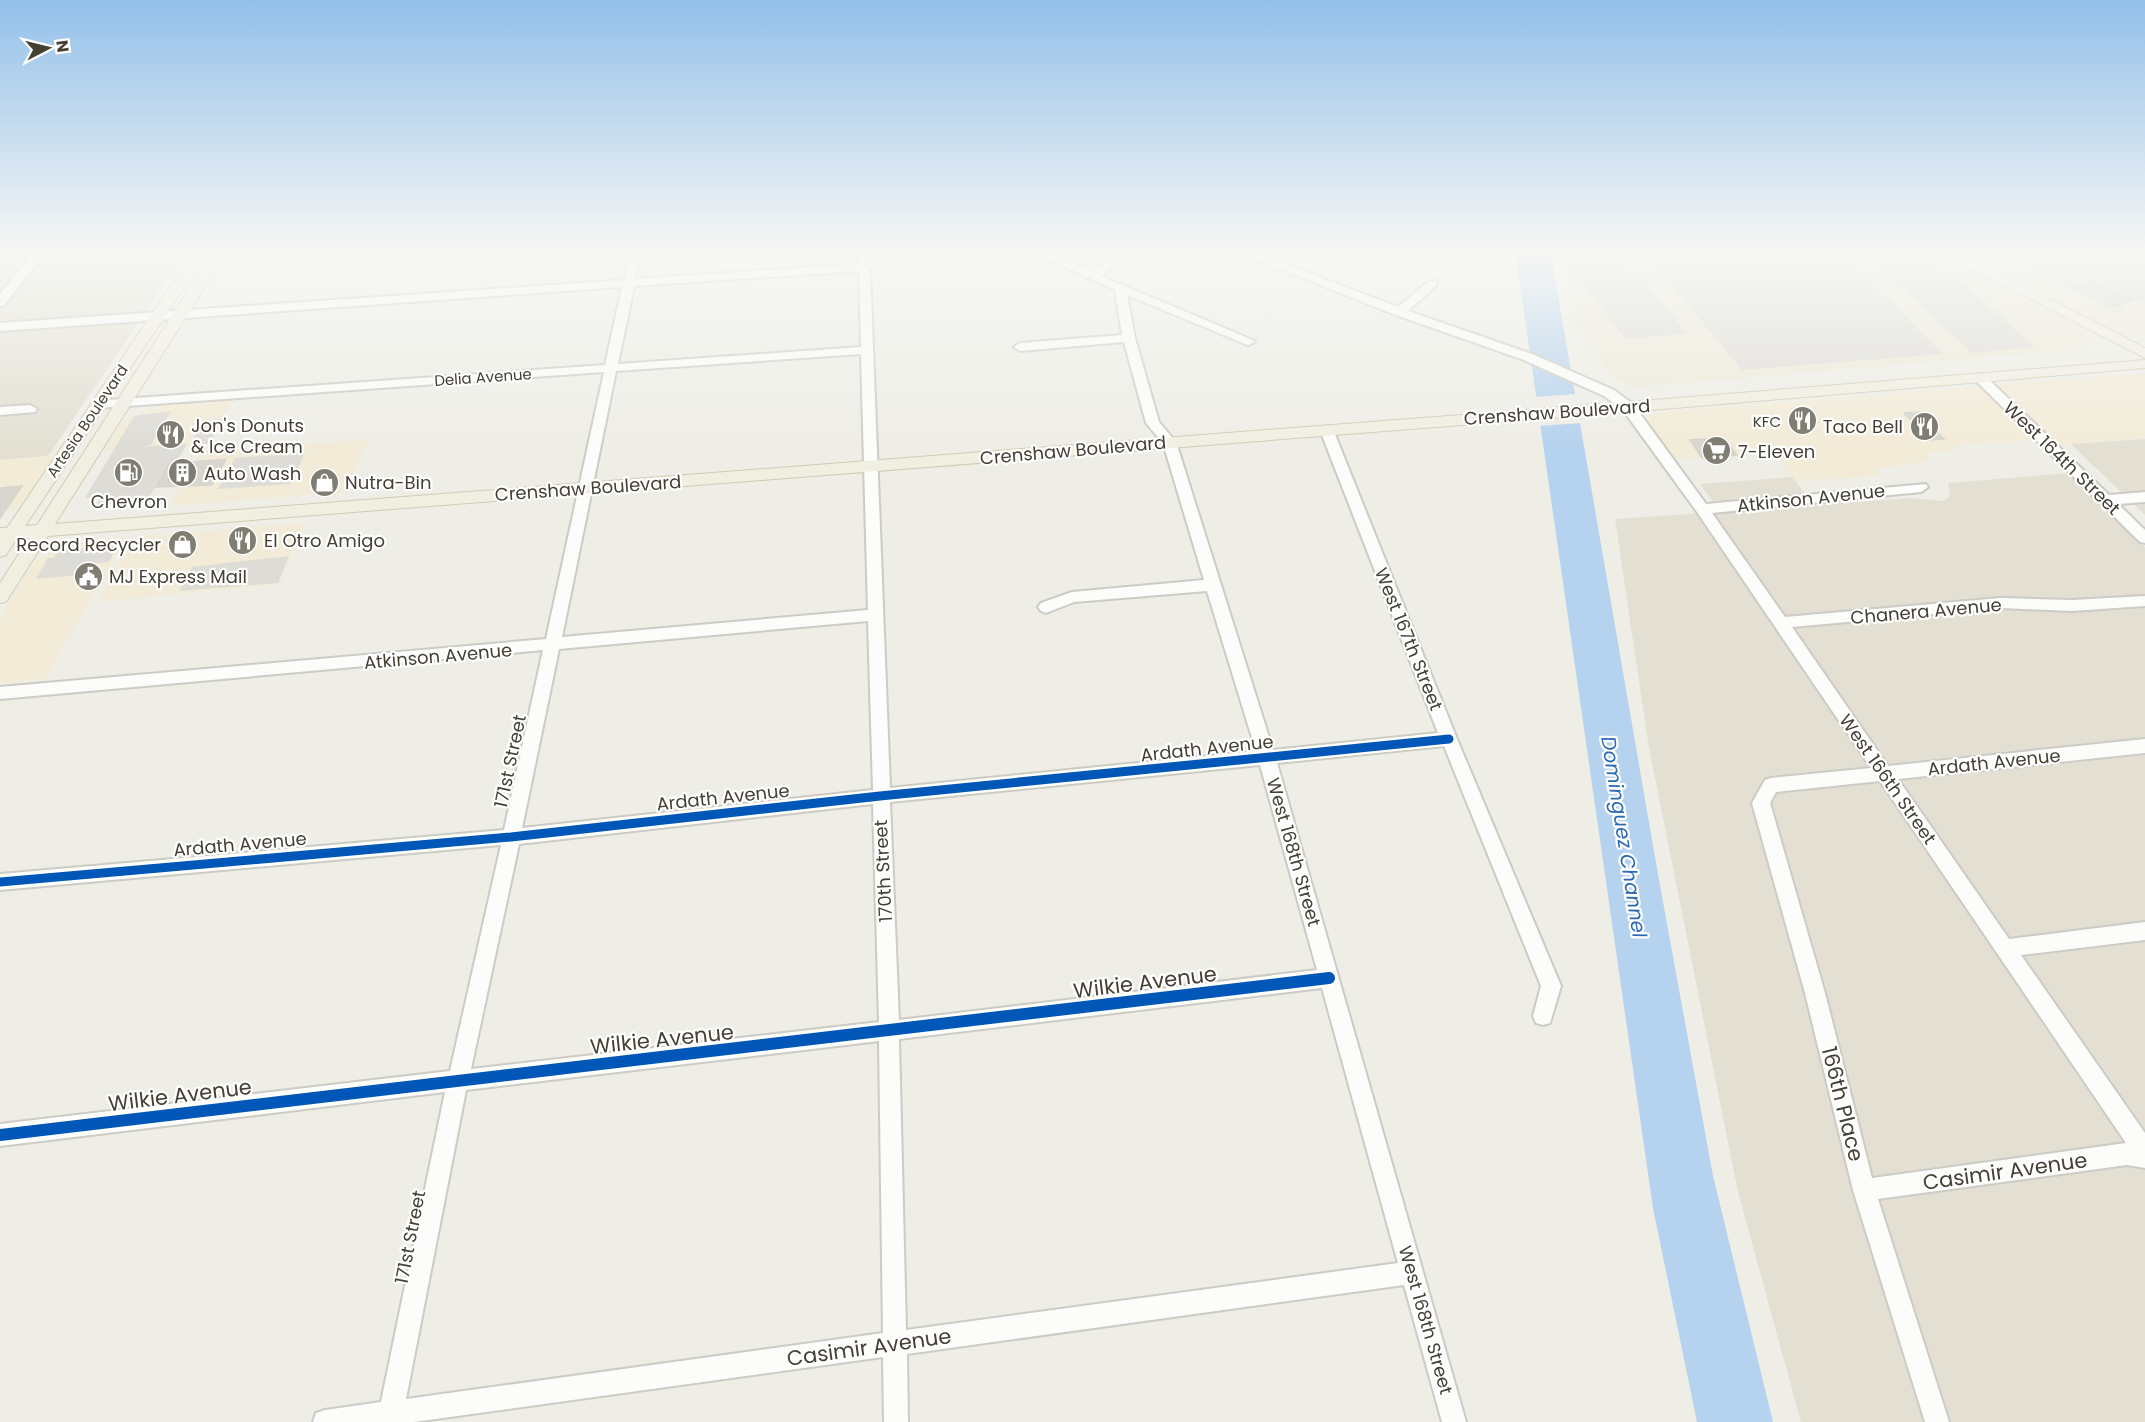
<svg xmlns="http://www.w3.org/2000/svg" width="2145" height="1422" viewBox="0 0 2145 1422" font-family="Poppins,sans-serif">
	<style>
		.residential { fill: #e3e0d3 }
		.commercial { fill: #f2ebd8 }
		.education { fill: #edead8 }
		.parking { fill: #dedcd6 }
		.water { fill: #b5d2ee }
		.pier { fill: #eeede6 }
		.building { fill: #d8d6cf; stroke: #d7d4cc; stroke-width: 1.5 }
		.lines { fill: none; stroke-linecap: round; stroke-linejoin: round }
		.minor-casing { stroke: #cccbc4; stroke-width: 4 }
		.major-casing { stroke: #d1ccb3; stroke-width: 2 }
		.minor { fill: #fcfcfb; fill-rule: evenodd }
		.major { fill: #f1eee2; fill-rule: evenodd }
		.cycleway-far1-casing { stroke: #fff; stroke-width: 13 }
		.cycleway-casing { stroke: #fff; stroke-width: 16 }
		.cycleway-far1 { stroke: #0057b8; stroke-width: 9 }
		.cycleway { stroke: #0057b8; stroke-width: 12 }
		.labels { text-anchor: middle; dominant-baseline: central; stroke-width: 4.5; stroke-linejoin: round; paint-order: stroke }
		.far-street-label { font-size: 15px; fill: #444033; stroke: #fff }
		.far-poi-label { font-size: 15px; fill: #444033; stroke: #fff; text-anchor: end }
		.street-label { font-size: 18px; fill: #444033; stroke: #fff }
		.poi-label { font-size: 18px; fill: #444033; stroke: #fff; text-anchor: start }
		.water-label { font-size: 20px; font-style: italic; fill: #2a6ab3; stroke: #fff }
		.near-street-label { font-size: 21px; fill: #444033; stroke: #fff }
	</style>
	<rect width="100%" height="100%" fill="#eeede6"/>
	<!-- residential -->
	<g class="residential">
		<path d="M0,249H188L48,456L0,460Z"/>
		<path d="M2145,439V515L2071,444Z"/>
		<path d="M2069,473L2145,547V1422H1801L1738,1192L1649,748L1615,519L1720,512L1700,484L1792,477L1815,505L1909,498L1943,501L1950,496L1948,483Z"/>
	</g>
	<!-- commercial -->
	<g class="commercial">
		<path d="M2145,373V438L2049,445L2043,439L1960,445L1951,451L1925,453L1932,460L1876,469L1881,475L1796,482L1773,452L1675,460L1643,414Z"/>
		<path d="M232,400L208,444L104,451L124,420L157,405Z"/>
		<path d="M368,439L346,492L170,506L200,452Z"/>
		<path d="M55,456L21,505L0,515V460Z"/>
		<path d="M304,523L279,584L97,602L134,537Z"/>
		<path d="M126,537L45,679L0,683V618L35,561L73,542Z"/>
	</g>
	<!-- education -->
	<path class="education" d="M1563,249H2145V336L2087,340V349L1632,387L1626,385L1610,373L1576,326Z"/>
	<!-- parking -->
	<g class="parking">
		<path d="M1579,249H1607L1614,262L1625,271H1637L1687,334L1625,339L1569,266L1570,257Z"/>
		<path d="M1671,249H1838L1943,354L1742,370L1655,265L1663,261V251Z"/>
		<path d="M1862,249H1894L1960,280L2035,347L1971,353Z"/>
		<path d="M2000,249H2109L2145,266V304L2088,275L2068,284L2122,312L2119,314L2021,263L2017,258Z"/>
		<path d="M171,411L151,445L140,447L187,444L175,464L168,465L147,501L97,505L101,497L85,498L134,416Z"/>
		<path d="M223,419L210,443L190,445L203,421Z"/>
		<path d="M305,453L291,484L218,489L235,458Z"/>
		<path d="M118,545L109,562L90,564L86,571L80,575L36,579L48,558H54L59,550Z"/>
		<path d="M289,556L278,583L179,591L192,567Z"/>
	</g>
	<!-- water -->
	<path class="water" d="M1515,249H1550L1657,869L1713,1176L1773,1422H1697L1653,1208Z"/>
	<!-- pier -->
	<path class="pier" d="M1576,394L1582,423L1537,426L1533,397Z"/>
	<!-- building -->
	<g class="building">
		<path d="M2092,279L2134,300L2116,307L2075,286Z"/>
		<path d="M1919,412L1944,439L1929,440L1904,413Z"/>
		<path d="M1724,438L1737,455L1702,458L1690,440Z"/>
		<path d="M226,459L212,485L156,487L169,464Z"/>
		<path d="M22,486L0,518V488Z"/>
	</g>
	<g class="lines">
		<defs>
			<g id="minor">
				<path d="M69,249L63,252L45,253L4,305L0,306V294L33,254L0,256V250Z"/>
				<path d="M631,249H642L635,279L859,264V249H869L870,261L900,249H916L870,269L890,788L1256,751L1207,591L1074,602L1046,613L1041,611L1038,607L1041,603L1072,592L1204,580L1163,443L1146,423L1124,342L1020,351L1014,347L1020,343L1122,335L1115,290L1026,249H1040L1092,272L1126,249H1138L1101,276L1255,341L1249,345L1245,344L1127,295L1135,338L1159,422L1176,442L1273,750L1438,733L1320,430L1327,426L1332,427L1457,739L1561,986L1550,1023L1543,1025L1536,1023L1533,1016L1541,986L1444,746L1277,763L1466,1422H1442L1404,1285L907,1354L908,1422H884L883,1357L414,1422H313L316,1413L325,1410L381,1402L445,1092L0,1146V1124L450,1071L501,845L0,890V874L504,830L543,650L0,699V687L546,639L604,372L99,408L93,404L94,401L605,365L622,287L0,331V323L624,280ZM859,271L861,347L618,364L634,286ZM861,354L868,610L562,637L616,371ZM868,621L873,790L522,828L559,649ZM1260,765L1317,970L899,1020L890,802ZM873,804L879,1022L471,1069L519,844ZM1322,988L1398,1263L906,1330L899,1039ZM879,1041L883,1333L406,1399L466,1090Z"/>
				<path d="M1230,249H1246L1398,307L1429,281H1437V285L1408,311L1532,354L1614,390L1633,404L1706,504L1926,484L1928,487L1921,492L1712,513L1785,617L2000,598L2072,600L2145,596V606L2072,611L2000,608L1792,627L1888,766L2145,739V753L1898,779L2009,939L2145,922V940L2021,955L2145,1133V1168L2127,1165L1878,1199L1949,1422H1925L1853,1190L1805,993L1752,803L1765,780L1771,778L1871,768L1697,512L1623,410L1604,396L1524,360L1396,315ZM1880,781L2126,1143L1872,1178L1825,993L1770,803L1776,792Z"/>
				<path d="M1980,374L1984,375L2109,495L2145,492V502L2118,504L2145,530V543L2140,542L1976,381L1974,378L1976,375Z"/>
				<path d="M30,405L37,409L35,412L0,415V407Z"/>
			</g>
			<g id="major">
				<path d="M196,249H210L25,526L37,525L215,249H229L55,524L1628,402L2145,360V368L1628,412L48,536L6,602L0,603V583L29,538H17L6,555L0,557V528H7Z"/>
				<path d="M1934,249H1951L2145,348V358Z"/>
			</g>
		</defs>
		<!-- minor casing -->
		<use href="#minor" class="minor-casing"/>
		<!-- major casing -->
		<use href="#major" class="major-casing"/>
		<!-- minor -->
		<use href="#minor" class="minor"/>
		<!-- major -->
		<use href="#major" class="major"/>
		<defs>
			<path id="cycleway-far1" d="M0,882L511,837L880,796L1449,739"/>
			<path id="cycleway" d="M0,1135L1329,978"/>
		</defs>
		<!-- cycleway-far1 casing -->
		<use href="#cycleway-far1" class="cycleway-far1-casing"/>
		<!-- cycleway casing -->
		<use href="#cycleway" class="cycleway-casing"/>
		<!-- cycleway-far1 -->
		<use href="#cycleway-far1" class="cycleway-far1"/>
		<!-- cycleway -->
		<use href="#cycleway" class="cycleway"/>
	</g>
	<!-- sky -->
	<linearGradient id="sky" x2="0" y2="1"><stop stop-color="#93c0ea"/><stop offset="0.56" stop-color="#f7f7f4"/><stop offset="1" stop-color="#f7f7f4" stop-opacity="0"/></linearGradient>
	<rect width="2145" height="448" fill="url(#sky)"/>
	<!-- icons -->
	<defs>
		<symbol id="restaurant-disc" viewBox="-11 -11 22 22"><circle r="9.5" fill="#807d72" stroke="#fff"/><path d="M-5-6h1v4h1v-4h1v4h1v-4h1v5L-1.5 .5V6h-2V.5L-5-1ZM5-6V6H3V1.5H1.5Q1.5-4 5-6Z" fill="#fff"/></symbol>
		<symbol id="supermarket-disc" viewBox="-11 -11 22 22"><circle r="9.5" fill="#807d72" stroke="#fff"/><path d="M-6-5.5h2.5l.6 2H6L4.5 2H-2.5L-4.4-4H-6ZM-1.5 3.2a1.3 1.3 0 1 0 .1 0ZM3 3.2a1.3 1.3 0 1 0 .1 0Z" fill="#fff"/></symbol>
		<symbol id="fuel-disc" viewBox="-11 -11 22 22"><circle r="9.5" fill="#807d72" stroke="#fff"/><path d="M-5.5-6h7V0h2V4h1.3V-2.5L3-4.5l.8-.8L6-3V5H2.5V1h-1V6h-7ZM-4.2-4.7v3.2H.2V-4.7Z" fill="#fff"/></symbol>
		<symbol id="building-disc" viewBox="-11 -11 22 22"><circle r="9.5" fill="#807d72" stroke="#fff"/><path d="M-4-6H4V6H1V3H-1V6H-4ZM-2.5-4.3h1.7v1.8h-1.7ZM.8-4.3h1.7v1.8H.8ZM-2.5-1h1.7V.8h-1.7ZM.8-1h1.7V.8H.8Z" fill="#fff"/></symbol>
		<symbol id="shop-disc" viewBox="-11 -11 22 22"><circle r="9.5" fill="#807d72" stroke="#fff"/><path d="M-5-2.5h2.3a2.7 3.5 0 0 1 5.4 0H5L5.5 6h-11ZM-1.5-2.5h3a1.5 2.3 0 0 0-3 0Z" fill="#fff"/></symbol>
		<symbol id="civic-disc" viewBox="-11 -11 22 22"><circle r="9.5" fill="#807d72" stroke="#fff"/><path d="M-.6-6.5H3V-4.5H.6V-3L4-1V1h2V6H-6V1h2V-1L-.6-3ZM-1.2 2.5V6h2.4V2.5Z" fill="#fff"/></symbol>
	</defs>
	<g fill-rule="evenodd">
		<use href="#restaurant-disc" x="1786" y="404" width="33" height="33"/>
		<use href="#restaurant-disc" x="1908" y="410" width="33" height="33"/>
		<use href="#restaurant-disc" x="154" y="418" width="33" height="33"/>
		<use href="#supermarket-disc" x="1700" y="434" width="33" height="33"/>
		<use href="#fuel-disc" x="112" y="456" width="33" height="33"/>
		<use href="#building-disc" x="166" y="456" width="33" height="33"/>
		<use href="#shop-disc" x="308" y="466" width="33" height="33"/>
		<use href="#restaurant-disc" x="226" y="524" width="33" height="33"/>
		<use href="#shop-disc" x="166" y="528" width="33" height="33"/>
		<use href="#civic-disc" x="72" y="560" width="33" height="33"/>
	</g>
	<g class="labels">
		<!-- far-street labels -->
		<g class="far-street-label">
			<text transform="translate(483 377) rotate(-4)">Delia Avenue</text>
			<text transform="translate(87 421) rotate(-56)">Artesia Boulevard</text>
		</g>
		<!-- far-poi labels -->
		<g class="far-poi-label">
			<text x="1781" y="421">KFC</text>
		</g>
		<!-- street labels -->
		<g class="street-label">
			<text transform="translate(1557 412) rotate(-4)">Crenshaw Boulevard</text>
			<text transform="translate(1073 450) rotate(-5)">Crenshaw Boulevard</text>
			<text transform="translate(2062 458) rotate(44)">West 164th Street</text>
			<text transform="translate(588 488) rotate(-4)">Crenshaw Boulevard</text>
			<text transform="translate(1811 498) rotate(-6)">Atkinson Avenue</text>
			<text transform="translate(1926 611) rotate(-5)">Chanera Avenue</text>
			<text transform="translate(1409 639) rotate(68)">West 167th Street</text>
			<text transform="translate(438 656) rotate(-5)">Atkinson Avenue</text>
			<text transform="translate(1207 748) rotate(-6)">Ardath Avenue</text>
			<text transform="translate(510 761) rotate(-78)">171st Street</text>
			<text transform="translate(1994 762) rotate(-6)">Ardath Avenue</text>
			<text transform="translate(1888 779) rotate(55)">West 166th Street</text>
			<text transform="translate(723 797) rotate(-6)">Ardath Avenue</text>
			<text transform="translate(240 844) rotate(-5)">Ardath Avenue</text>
			<text transform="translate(1294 852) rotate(74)">West 168th Street</text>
			<text transform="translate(883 871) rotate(-93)">170th Street</text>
			<text transform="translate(410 1237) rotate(-79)">171st Street</text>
			<text transform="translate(1426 1320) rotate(74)">West 168th Street</text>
		</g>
		<!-- poi labels -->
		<g class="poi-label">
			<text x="191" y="425">Jon's Donuts<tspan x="191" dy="21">&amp; Ice Cream</tspan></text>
			<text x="1903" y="426" text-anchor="end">Taco Bell</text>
			<text x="1738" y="451">7-Eleven</text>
			<text x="204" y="473">Auto Wash</text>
			<text x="345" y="482">Nutra-Bin</text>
			<text x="129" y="501" text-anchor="middle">Chevron</text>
			<text x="264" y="540">El Otro Amigo</text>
			<text x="161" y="544" text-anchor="end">Record Recycler</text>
			<text x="109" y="576">MJ Express Mail</text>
		</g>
		<!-- water labels -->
		<g class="water-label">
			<text transform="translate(1624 837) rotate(81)">Dominguez Channel</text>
		</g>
		<!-- near-street labels -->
		<g class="near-street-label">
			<text transform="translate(1145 982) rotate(-7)">Wilkie Avenue</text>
			<text transform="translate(662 1039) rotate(-6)">Wilkie Avenue</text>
			<text transform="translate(180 1095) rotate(-7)">Wilkie Avenue</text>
			<text transform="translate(1843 1104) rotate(76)">166th Place</text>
			<text transform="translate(2005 1171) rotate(-8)">Casimir Avenue</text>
			<text transform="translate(869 1347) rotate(-8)">Casimir Avenue</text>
		</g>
	</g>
	<!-- north arrow -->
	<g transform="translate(48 48) rotate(83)" stroke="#ffffff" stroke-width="4.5" paint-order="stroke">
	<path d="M0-4.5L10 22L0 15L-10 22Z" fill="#444033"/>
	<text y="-9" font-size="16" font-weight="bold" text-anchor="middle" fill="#444033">N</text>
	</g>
</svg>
